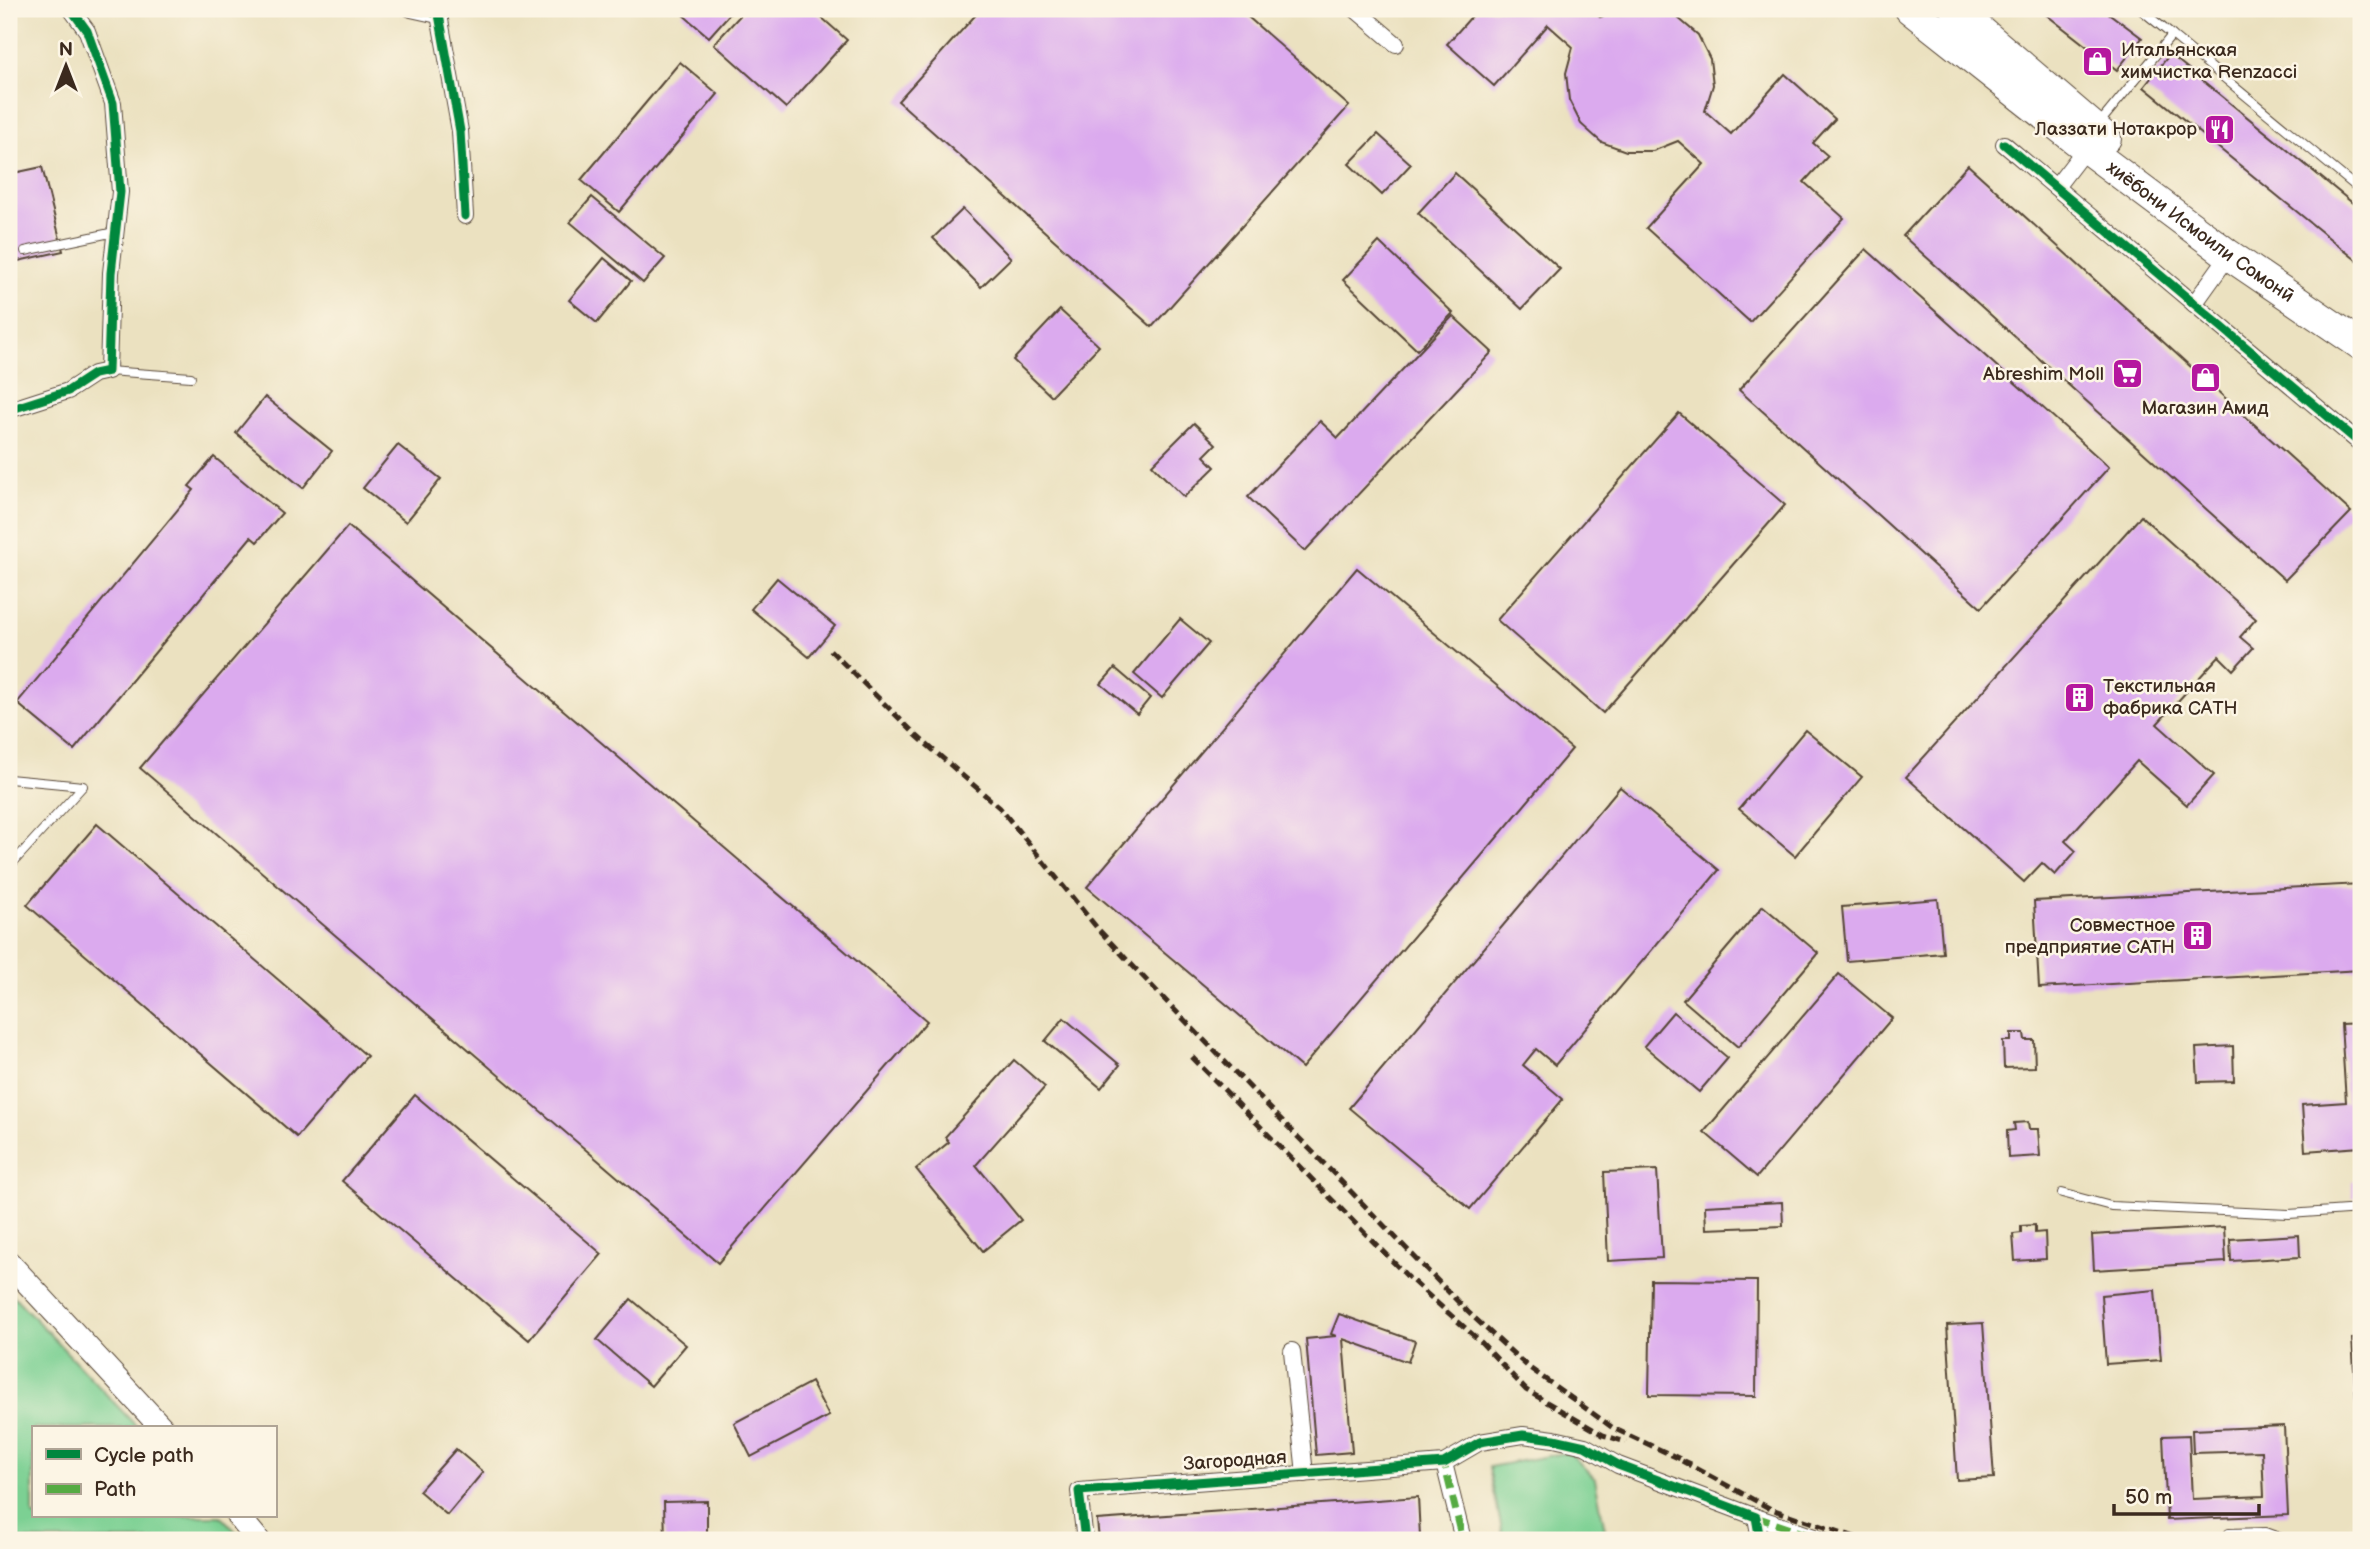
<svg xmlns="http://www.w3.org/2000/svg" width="2370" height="1549" viewBox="0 0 2370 1549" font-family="'Balsamiq Sans',sans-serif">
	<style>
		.green { fill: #7cd093; stroke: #5c7d58; stroke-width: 2 }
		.building { fill: #dbaaee }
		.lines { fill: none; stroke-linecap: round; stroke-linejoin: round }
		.lane-casing { stroke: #554536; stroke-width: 10 }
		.street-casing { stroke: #554536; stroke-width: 18 }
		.secondary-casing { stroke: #554536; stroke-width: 25 }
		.highway-casing { stroke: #554536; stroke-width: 32 }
		.lane { stroke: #fff; stroke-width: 8 }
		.street { stroke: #fff; stroke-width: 16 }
		.secondary { stroke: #fff; stroke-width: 23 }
		.highway { stroke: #fff; stroke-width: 30 }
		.rail { stroke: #3b2a1e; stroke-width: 5; stroke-dasharray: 10 5; stroke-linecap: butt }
		.quiet { stroke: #55ab43; stroke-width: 7; stroke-dasharray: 14 7; stroke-linecap: butt }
		.cycleway-casing { stroke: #fcf5e5; stroke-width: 13 }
		.cycleway { stroke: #00873e; stroke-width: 9 }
		.labels { text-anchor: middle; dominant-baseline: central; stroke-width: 5; stroke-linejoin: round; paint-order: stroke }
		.poi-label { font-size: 19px; fill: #3b2a1e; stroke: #fcf5e5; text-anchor: end }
		.street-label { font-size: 19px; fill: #3b2a1e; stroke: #fcf5e5 }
	</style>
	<rect width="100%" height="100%" fill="#fcf5e5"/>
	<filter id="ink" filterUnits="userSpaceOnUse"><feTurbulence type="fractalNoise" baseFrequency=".0143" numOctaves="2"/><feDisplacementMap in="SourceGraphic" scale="14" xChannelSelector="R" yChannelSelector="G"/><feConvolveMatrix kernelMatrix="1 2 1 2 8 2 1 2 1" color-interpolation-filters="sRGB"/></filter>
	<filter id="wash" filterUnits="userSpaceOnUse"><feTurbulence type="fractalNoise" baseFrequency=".00686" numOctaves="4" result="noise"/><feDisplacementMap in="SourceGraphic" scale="28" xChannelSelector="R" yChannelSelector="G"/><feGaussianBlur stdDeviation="1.57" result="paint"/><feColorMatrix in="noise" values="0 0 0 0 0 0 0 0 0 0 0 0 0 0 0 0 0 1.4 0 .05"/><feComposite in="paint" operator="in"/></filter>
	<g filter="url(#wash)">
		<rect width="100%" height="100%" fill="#ebe1c0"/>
		<!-- green -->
		<g class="green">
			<path d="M9,1291L138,1428H33V1516H221L244,1540H9Z"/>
			<path d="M1569,1452L1595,1479L1607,1540H1504L1489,1467Z"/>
		</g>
		<g id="blocks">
			<!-- building -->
			<g class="building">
				<path d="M687,9H734L709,37L682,14Z"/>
				<path d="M746,9H812L847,40L786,108L714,44Z"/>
				<path d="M981,9H1239L1349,106L1152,327L898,101Z"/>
				<path d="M1478,9H1591L1600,17L1622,9H1656L1677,17L1698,35L1710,59L1713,85L1705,111L1731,134L1785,74L1835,119L1813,143L1828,156L1804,182L1844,218L1750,322L1646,228L1704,164L1678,141L1653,151H1626L1601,142L1581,124L1569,100L1566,73L1573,47L1548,25L1494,86L1447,44Z"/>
				<path d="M2039,9H2103L2142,38L2117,70Z"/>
				<path d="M2170,54L2361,210V264L2144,87Z"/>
				<path d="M680,62L718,94L619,212L581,180Z"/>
				<path d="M1378,134L1411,164L1382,195L1349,164Z"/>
				<path d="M1968,165L2351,512L2285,580L1903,236Z"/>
				<path d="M42,167L63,251L9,263V174Z"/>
				<path d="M1455,173L1560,269L1522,309L1418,213Z"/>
				<path d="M592,197L665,258L643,283L570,222Z"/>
				<path d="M963,209L1011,258L981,287L933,238Z"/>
				<path d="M1379,242L1453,313L1417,350L1343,280Z"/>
				<path d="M1866,249L2109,467L1981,608L1739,390Z"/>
				<path d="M604,258L631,281L597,323L569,300Z"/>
				<path d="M1060,310L1099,346L1051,396L1013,360Z"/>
				<path d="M1453,316L1492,352L1305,551L1248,497L1320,421L1338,438Z"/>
				<path d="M265,397L332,451L303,488L236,433Z"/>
				<path d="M1679,413L1785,505L1603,713L1497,620Z"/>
				<path d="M1194,423L1216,444L1204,456L1215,467L1184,497L1152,465Z"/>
				<path d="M398,445L441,479L406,522L363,488Z"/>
				<path d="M214,457L282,513L257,542L251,537L74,750L17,703L194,490L189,486Z"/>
				<path d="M2141,516L2256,619L2240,637L2253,648L2233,670L2219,656L2157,724L2214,775L2187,805L2137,761L2065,841L2076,851L2055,875L2042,863L2024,882L1906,777Z"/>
				<path d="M348,526L927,1021L718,1263L140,768Z"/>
				<path d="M1357,568L1572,749L1302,1068L1087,887Z"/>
				<path d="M777,578L835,626L809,657L751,609Z"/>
				<path d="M1180,619L1209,643L1162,698L1134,674Z"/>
				<path d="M1115,668L1150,698L1137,714L1101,684Z"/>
				<path d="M1805,730L1862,777L1795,856L1739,809Z"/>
				<path d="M1620,787L1719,870L1555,1065L1536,1049L1523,1065L1563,1099L1470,1209L1349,1108Z"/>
				<path d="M97,824L367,1056L297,1137L27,905Z"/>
				<path d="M2361,884V970L2039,988L2034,901Z"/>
				<path d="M1938,899L1943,953L1847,961L1842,907Z"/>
				<path d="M1763,906L1818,953L1738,1047L1683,1000Z"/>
				<path d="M1839,974L1892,1018L1757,1177L1704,1132Z"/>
				<path d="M1673,1012L1728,1058L1699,1092L1644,1046Z"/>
				<path d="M1064,1018L1120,1065L1101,1088L1045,1041Z"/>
				<path d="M2361,1023V1147L2305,1151L2302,1105L2346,1102L2341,1024Z"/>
				<path d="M2011,1033H2024L2025,1040H2034L2035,1067L2004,1068L2003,1041H2011Z"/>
				<path d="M2233,1046L2234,1081L2198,1082L2196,1048Z"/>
				<path d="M1014,1060L1045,1087L976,1165L1021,1220L983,1251L916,1169L949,1142L945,1137Z"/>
				<path d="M415,1095L602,1254L529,1340L342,1181Z"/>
				<path d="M2028,1122L2029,1129H2038L2040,1156L2008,1158L2007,1131L2015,1130L2014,1123Z"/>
				<path d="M1657,1170L1662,1258L1608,1261L1604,1172Z"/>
				<path d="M2361,1180V1197H2352V1181Z"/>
				<path d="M1782,1202L1783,1226L1706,1229L1705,1206Z"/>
				<path d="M2035,1225V1233L2045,1232L2046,1259L2015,1261L2013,1234L2021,1233V1226Z"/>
				<path d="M2224,1227L2226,1262L2094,1270L2092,1235Z"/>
				<path d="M2299,1235L2300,1257L2231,1261L2230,1239Z"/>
				<path d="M1651,1280L1757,1281L1756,1396L1649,1395Z"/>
				<path d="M2155,1290L2161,1360L2106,1364L2101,1295Z"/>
				<path d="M631,1299L686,1345L651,1386L597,1340Z"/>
				<path d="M1339,1314L1415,1341L1408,1362L1343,1339L1352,1452L1316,1455L1306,1339L1336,1336L1331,1334Z"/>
				<path d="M1983,1323L1994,1478L1957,1480L1947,1325Z"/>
				<path d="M2361,1338V1447H2359L2352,1339Z"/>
				<path d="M811,1382L829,1416L751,1457L734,1423Z"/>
				<path d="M2284,1426L2288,1515L2167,1520L2163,1436L2189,1435L2192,1499L2264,1496L2262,1451L2193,1453L2192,1430Z"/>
				<path d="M456,1449L483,1472L447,1515L419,1491Z"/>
				<path d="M1418,1497L1420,1536L1356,1540H1099L1097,1520Z"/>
				<path d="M707,1501V1540H665L664,1502Z"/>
			</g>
		</g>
	</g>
	<g filter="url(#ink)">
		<use href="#blocks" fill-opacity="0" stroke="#554536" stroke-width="2"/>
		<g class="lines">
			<defs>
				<g id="lane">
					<path d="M2140,9L2172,35"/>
					<path d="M2098,125L2172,35L2361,191"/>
					<path d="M25,251L115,232"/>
					<path d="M108,371L191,377"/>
					<path d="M9,779L83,786L9,867"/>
					<path d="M2062,1193L2111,1206L2289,1214L2361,1209"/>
					<path d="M2229,1533L2265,1532L2287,1540"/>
				</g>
				<g id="street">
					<path d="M411,9L438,15"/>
					<path d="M438,9L460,131L465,216"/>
					<path d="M1355,9L1396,44"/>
					<path d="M2004,144L2361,444"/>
					<path d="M2056,187L2086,148"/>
					<path d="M2194,304L2229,255"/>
					<path d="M9,410L68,391L94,374L108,371L111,273L120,192L113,103L87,31L71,9"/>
					<path d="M1292,1351L1305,1474"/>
					<path d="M1444,1463L1463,1540"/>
					<path d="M1756,1517L1823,1540"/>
					<path d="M1085,1540L1079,1491L1444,1463L1480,1442L1523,1435L1554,1439L1585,1446L1618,1465L1756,1517L1760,1540"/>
				</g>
				<g id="secondary">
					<path d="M9,1263L162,1428"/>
					<path d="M238,1516L258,1540"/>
				</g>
				<g id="highway">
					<path id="s1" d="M1910,9L2086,148L2229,255L2361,345"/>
					<path d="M1955,9L2106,138"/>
				</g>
			</defs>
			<!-- lane casing -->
			<use href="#lane" class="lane-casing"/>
			<!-- street casing -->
			<use href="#street" class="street-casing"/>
			<!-- secondary casing -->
			<use href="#secondary" class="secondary-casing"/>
			<!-- highway casing -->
			<use href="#highway" class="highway-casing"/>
			<!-- lane -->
			<use href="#lane" class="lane"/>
			<!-- street -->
			<use href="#street" class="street"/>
			<!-- secondary -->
			<use href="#secondary" class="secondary"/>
			<!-- highway -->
			<use href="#highway" class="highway"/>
			<!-- rail -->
			<g class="rail">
				<path d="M830,650L917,736L1000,808L1098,929L1166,1001L1468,1312L1527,1366L1613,1428L1691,1464"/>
				<path d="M1192,1057L1407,1276L1481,1342L1526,1390L1603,1435L1626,1442"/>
				<path d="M1682,1461L1771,1509L1864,1540"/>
			</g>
			<!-- quiet -->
			<g class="quiet">
				<path d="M411,9L438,15"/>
				<path d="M1437,1463H1444L1463,1540"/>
				<path d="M1756,1517L1823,1540"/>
			</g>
			<defs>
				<g id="cycleway">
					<path d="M438,9L460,131L465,216"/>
					<path d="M2004,144L2361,444"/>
					<path d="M9,410L68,391L94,374L108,371L111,273L120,192L113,103L87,31L71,9"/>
					<path d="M1085,1540L1079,1491L1444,1463L1480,1442L1523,1435L1554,1439L1585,1446L1618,1465L1756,1517L1760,1540"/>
				</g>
			</defs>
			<!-- cycleway casing -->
			<use href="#cycleway" class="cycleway-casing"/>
			<!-- cycleway -->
			<use href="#cycleway" class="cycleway"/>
		</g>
	</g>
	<!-- icons -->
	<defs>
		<symbol id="shop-square" viewBox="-11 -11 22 22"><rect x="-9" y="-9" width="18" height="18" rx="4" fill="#b5179e" stroke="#fcf5e5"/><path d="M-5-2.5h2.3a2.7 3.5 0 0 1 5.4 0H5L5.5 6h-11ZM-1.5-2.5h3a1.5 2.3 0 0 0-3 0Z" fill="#fff"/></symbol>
		<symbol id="restaurant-square" viewBox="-11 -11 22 22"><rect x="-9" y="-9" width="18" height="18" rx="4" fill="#b5179e" stroke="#fcf5e5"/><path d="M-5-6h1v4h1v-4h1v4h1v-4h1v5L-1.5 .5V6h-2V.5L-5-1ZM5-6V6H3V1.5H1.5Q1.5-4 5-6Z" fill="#fff"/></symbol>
		<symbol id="supermarket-square" viewBox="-11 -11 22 22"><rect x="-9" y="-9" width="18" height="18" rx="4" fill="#b5179e" stroke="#fcf5e5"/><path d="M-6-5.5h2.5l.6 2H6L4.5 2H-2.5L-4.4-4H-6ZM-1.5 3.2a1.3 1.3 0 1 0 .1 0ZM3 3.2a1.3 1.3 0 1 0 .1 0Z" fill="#fff"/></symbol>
		<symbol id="building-square" viewBox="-11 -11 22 22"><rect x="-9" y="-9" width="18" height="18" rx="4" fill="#b5179e" stroke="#fcf5e5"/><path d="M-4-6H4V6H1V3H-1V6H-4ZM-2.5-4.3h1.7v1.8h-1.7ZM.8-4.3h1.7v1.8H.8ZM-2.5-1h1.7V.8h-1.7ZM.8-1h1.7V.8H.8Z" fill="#fff"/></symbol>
	</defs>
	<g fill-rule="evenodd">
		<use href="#shop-square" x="2080" y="44" width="35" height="35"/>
		<use href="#restaurant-square" x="2202" y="112" width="35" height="35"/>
		<use href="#supermarket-square" x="2110" y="356" width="35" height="35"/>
		<use href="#shop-square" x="2188" y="360" width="35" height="35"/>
		<use href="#building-square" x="2062" y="680" width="35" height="35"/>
		<use href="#building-square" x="2180" y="918" width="35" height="35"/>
	</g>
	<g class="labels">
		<!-- poi labels -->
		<g class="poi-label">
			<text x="2121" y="50" text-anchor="start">Итальянская<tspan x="2121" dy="22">химчистка Renzacci</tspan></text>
			<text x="2197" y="129">Лаззати Нотакрор</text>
			<text x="2104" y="374">Abreshim Moll</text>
			<text x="2205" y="408" text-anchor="middle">Магазин Амид</text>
			<text x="2103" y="686" text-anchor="start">Текстильная<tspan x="2103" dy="22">фабрика САТН</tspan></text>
			<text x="2175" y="925">Совместное<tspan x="2175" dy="22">предприятие CATH</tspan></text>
		</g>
		<!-- street labels -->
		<g class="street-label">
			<text stroke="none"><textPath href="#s1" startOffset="366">хиёбони Исмоили Сомонӣ</textPath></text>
			<text transform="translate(1235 1461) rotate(-4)">Загородная</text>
		</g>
	</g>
	<!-- margin -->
	<rect width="2370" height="1549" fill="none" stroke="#fcf5e5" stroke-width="35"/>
	<!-- legend -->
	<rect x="32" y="1426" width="245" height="91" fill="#fcf5e5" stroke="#afa495" stroke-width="2"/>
	<rect x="46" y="1449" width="35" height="10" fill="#00873e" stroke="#afa495" stroke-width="2"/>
	<text x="94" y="1462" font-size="21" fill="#3b2a1e">Cycle path</text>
	<rect x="46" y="1484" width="35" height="10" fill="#55ab43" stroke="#afa495" stroke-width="2"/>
	<text x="94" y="1496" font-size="21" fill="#3b2a1e">Path</text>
	<!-- north arrow -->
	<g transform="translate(66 66)" stroke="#fcf5e5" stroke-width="5" paint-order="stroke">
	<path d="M0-5L12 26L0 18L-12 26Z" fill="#3b2a1e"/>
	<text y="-10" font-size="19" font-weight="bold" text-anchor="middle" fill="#3b2a1e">N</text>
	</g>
	<!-- scale -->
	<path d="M2114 1504v10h145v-10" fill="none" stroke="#3b2a1e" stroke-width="3.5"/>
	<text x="2125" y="1504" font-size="21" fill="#3b2a1e" stroke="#fcf5e5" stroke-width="5" paint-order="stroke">50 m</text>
</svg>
